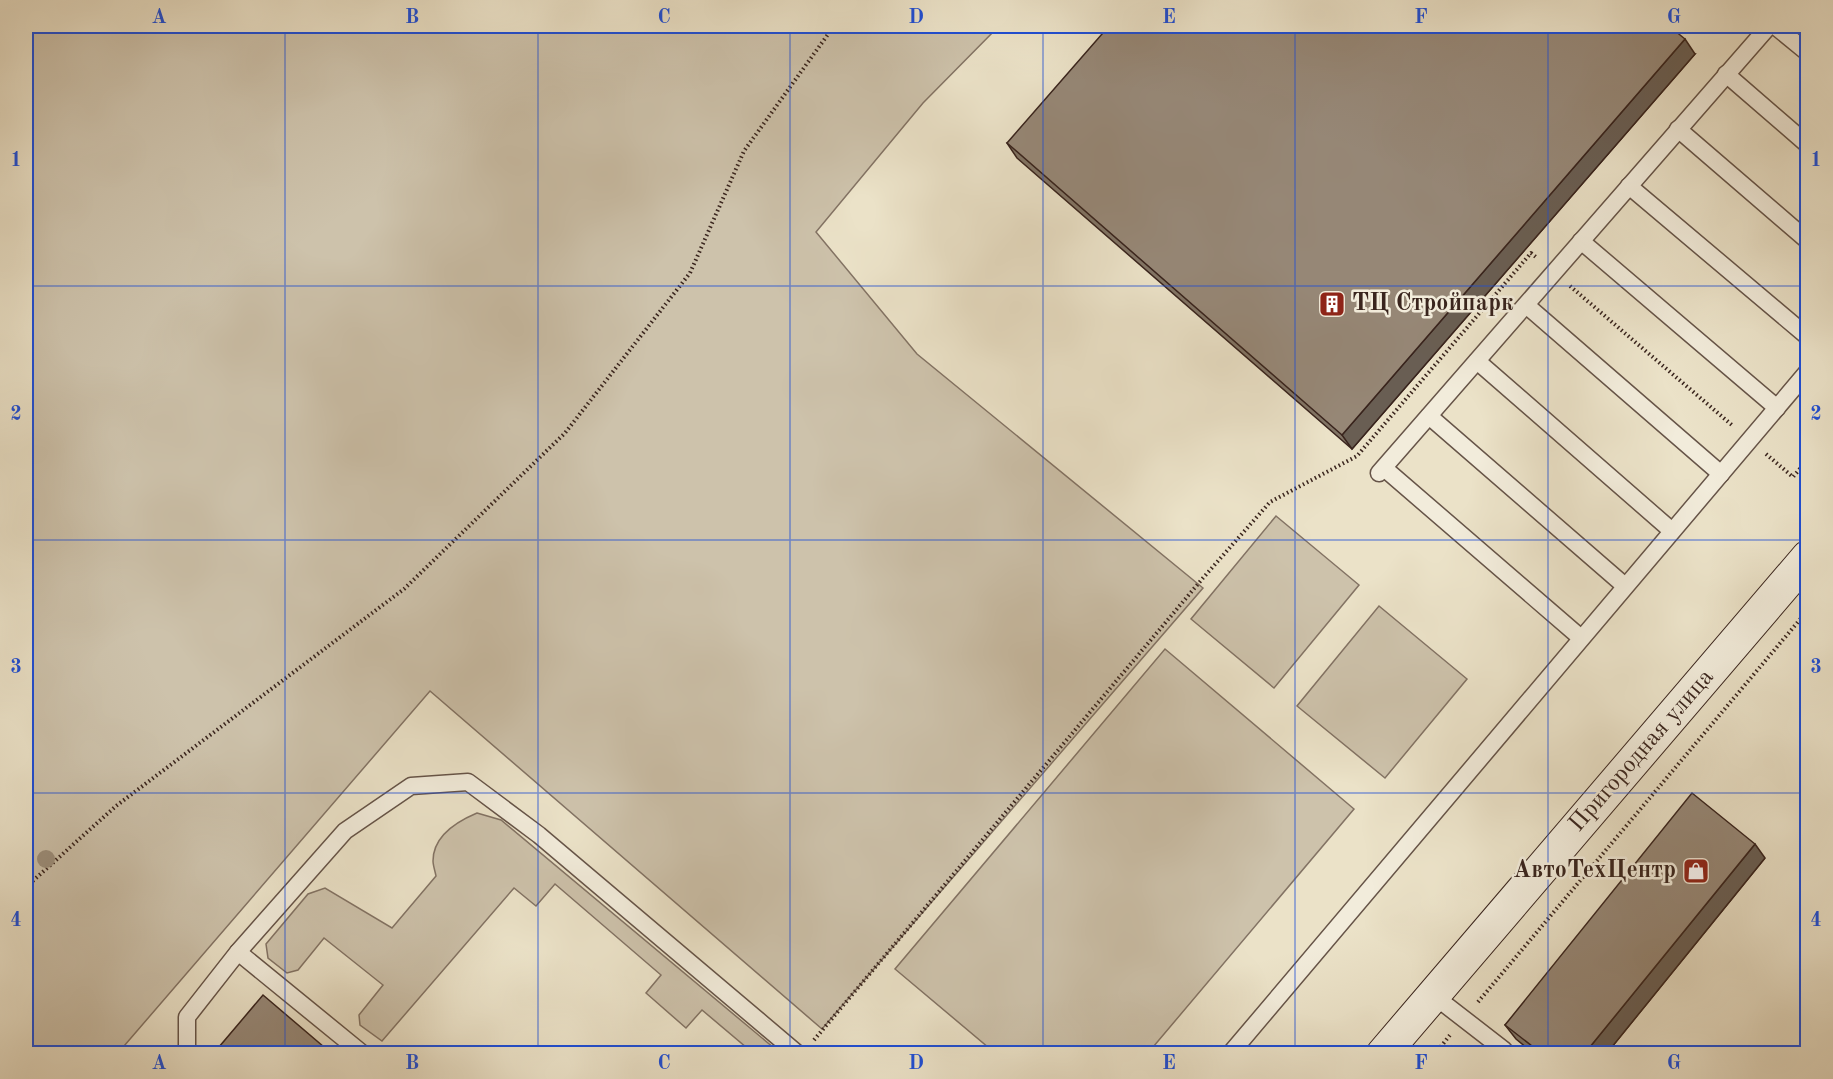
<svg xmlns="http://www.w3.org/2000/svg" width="1833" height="1079" viewBox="0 0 1833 1079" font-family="'Old Standard TT',serif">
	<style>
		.green { fill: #cdc2ab; stroke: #837364; stroke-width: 1.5 }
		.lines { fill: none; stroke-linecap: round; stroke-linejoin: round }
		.lane-casing { stroke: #665448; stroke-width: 19 }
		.secondary-casing { stroke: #39241d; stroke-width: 35 }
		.path { stroke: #39241d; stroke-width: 4; stroke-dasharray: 1.5 3; stroke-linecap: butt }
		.lane { stroke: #f2ecdb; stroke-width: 16 }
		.secondary { stroke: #f2ecdb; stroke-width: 33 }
		.tree { fill: #9d907d }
		.wall { fill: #817465; stroke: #39241d; stroke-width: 1.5 }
		.shaded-wall { fill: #695e53; stroke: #39241d; stroke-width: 1.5 }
		.building { fill: #968776; stroke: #39241d; stroke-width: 1.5 }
		.grid { fill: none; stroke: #1d4ed8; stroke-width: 1.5; stroke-opacity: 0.55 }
		.labels { text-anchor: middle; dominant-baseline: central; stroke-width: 5; stroke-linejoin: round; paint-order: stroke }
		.poi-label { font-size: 24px; font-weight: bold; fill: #39241d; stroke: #f2ecdb; text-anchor: start }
		.street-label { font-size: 24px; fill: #39241d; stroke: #f2ecdb }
		.neatline { fill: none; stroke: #1d4ed8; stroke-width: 2 }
		.grid-label { font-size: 20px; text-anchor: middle; font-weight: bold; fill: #1d4ed8 }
	</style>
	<rect width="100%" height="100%" fill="#ebe2c8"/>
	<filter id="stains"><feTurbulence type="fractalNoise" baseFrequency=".00333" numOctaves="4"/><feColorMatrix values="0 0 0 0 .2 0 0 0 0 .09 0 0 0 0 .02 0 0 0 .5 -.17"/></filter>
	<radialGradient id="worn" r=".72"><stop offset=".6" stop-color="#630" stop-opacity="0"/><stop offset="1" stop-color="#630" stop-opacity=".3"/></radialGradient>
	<!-- green -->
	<g class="green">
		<path d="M26,26H999L923,103L816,232L917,354L1203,588L822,1029L430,691L118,1053H26Z"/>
		<path d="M1276,516L1359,585L1274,688L1191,619Z"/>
		<path d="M1379,606L1467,679L1385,778L1297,706Z"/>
		<path d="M1165,649L1354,809L1148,1053H995L895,969Z"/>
		<path d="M477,813L501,820L780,1053H753L702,1010L686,1028L646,993L661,975L555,884L536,906L514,888L382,1041L360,1025L359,1015L383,985L324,938L298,970L287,973L268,958L266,944L308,894L325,888L392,928L436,876C435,871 433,865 433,861C433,836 458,821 477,813Z"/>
	</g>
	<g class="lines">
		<defs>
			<g id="lane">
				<path d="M1775,26L1808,53"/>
				<path d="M1726,74L1808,145"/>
				<path d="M1678,129L1808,241"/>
				<path d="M1629,186L1808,337"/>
				<path d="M1581,241L1777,408"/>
				<path d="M1526,305L1721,474"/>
				<path d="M1477,361L1672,531"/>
				<path d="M1429,416L1625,586"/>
				<path d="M1384,468L1581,638"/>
				<path d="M1379,473L1769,26"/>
				<path d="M238,952L363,1054"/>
				<path d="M1433,995L1504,1050"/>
				<path d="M187,1054V1017L238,952L345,831L411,786L468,782L539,835L798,1054"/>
				<path d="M1230,1054L1808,371"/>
			</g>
			<path id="secondary" d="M1383,1054L1808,557"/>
		</defs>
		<!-- lane casing -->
		<use href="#lane" class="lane-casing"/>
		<!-- secondary casing -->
		<use href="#secondary" class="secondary-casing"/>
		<!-- path -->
		<g class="path">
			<path d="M1570,286L1733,426"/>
			<path d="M1766,454L1793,477L1808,459"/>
			<path d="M26,887L116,806L404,589L565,433L690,273L744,151L834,26"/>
			<path d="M1478,1002L1808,610"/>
			<path d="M814,1040L1203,578L1270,502L1357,456L1531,253L1537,258"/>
			<path d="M1435,1054L1450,1035"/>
		</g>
		<!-- lane -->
		<use href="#lane" class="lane"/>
		<!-- secondary -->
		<use href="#secondary" class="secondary"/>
	</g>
	<!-- trees -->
	<circle class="tree" cx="46" cy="859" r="9"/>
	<!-- wall -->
	<g class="wall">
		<path d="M1695,54L1352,449L1017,158L1007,143Z"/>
		<path d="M1765,858L1607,1053H1533L1516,1039L1505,1025Z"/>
	</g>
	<!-- shaded-wall -->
	<g class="shaded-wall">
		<path d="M1685,39L1695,54L1352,449L1342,435Z"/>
		<path d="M1755,844L1765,858L1607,1053H1585Z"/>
	</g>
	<!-- building -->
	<g class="building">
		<path d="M1109,26H1669L1685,39L1342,435L1007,143Z"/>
		<path d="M1692,793L1755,844L1585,1053H1541L1505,1025Z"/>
		<path d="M263,995L331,1053H227L219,1047Z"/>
		<path d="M1487,1047L1496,1053H1482Z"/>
	</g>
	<!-- grid -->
	<path class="grid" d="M285,26V1054M538,26V1054M790,26V1054M1043,26V1054M1295,26V1054M1548,26V1054M26,286H1808M26,540H1808M26,793H1808"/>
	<!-- icons -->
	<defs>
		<symbol id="building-square" viewBox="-11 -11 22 22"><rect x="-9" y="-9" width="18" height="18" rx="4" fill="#8f2418" stroke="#f2ecdb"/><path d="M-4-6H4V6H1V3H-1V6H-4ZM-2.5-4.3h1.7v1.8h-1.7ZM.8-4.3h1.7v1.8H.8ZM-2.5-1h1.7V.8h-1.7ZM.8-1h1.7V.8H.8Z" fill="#fff"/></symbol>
		<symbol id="shop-square" viewBox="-11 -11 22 22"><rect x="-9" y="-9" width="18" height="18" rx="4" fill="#8f2418" stroke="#f2ecdb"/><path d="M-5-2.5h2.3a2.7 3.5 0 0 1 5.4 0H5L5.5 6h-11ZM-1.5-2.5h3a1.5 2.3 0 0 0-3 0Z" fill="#fff"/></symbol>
	</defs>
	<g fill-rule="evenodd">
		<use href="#building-square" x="1317" y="289" width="30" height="30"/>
		<use href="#shop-square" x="1681" y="856" width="30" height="30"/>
	</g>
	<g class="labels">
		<!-- poi labels -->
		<g class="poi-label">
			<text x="1352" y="304">ТЦ Стройпарк</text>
			<text x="1676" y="871" text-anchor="end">АвтоТехЦентр</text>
		</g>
		<!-- street labels -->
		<g class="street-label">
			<text transform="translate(1642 751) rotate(-49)">Пригородная улица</text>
		</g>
	</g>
	<!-- margin -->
	<rect width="1833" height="1079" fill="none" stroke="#ebe2c8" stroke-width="66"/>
	<rect x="33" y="33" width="1767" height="1013" class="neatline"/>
	<g class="grid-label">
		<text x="159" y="23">A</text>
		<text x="412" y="23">B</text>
		<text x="664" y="23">C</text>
		<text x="916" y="23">D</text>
		<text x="1169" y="23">E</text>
		<text x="1421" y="23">F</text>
		<text x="1674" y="23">G</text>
		<text x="16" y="166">1</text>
		<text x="1816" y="166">1</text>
		<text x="16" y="420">2</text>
		<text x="1816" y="420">2</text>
		<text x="16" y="673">3</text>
		<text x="1816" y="673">3</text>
		<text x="16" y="926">4</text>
		<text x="1816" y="926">4</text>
		<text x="159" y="1069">A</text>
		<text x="412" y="1069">B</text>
		<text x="664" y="1069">C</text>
		<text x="916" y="1069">D</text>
		<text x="1169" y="1069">E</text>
		<text x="1421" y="1069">F</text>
		<text x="1674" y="1069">G</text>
	</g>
	<rect width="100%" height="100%" filter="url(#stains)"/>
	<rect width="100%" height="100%" fill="url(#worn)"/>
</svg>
